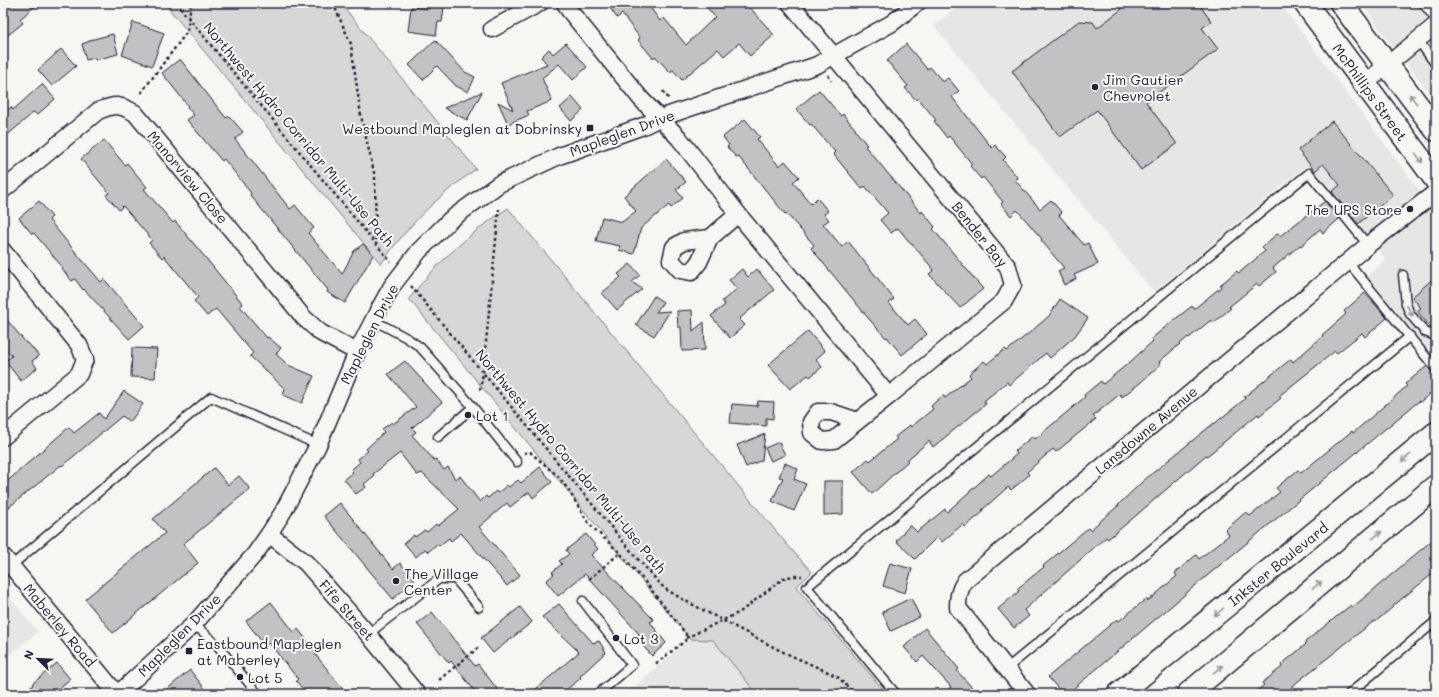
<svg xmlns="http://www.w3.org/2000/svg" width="1439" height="697" viewBox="0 0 1439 697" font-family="Mali,sans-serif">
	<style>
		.built { fill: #e6e6e4 }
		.green { fill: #d7d7d7; stroke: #7c7c89 }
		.building { fill: #c2c2c4; stroke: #22223b }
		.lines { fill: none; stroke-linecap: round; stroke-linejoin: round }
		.lane-casing { stroke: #22223b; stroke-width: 11 }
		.street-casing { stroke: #22223b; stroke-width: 19 }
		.primary-casing { stroke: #22223b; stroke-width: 25 }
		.path { stroke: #22223b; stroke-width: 2.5; stroke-dasharray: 3 3; stroke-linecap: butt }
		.lane { stroke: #f6f6f2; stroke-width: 8 }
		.street { stroke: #f6f6f2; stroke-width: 16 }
		.primary { stroke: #f6f6f2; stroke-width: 22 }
		.oneway { stroke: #9797a0 }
		.poi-dot { fill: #22223b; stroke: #f6f6f2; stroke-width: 1.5 }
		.labels { text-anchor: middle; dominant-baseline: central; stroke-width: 4; stroke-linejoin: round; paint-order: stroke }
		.poi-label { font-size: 14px; fill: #22223b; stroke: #f6f6f2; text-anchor: start }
		.street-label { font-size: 14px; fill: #22223b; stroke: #f6f6f2 }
	</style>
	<rect width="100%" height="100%" fill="#f6f6f2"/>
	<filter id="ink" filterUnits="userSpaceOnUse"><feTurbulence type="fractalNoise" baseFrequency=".025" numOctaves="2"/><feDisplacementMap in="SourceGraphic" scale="8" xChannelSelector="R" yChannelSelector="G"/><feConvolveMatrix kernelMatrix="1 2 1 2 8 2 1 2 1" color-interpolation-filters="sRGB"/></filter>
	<g filter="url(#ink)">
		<!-- built -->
		<g class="built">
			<path d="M961,3H1280L1436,213V360L1367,276L1386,259L1306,166L1154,292L934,26Z"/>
			<path d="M1361,3H1436V12L1393,47Z"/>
			<path d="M1436,33V102L1403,58Z"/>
			<path d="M3,590L38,632L3,660Z"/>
			<path d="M690,639L713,640L757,694H625Z"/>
		</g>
		<!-- green -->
		<g class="green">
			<path d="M164,3H344L342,5L476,169C436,198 409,224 381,264Z"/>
			<path d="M508,208L790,548L812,572L796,587L887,694H757L713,640L690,639L409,299C436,263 470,233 508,208Z"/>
		</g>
		<!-- building -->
		<g class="building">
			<path d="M3,3H39L20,19L23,23L3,39Z"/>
			<path d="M613,3H647L660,21L664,18L686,45L715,17L703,3H746L774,35L750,56L739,43L724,56L718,49L682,80L673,70L670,72L655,56L653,58L638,40L640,38L622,14L617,18L610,8L614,4Z"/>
			<path d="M1118,3H1198L1211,21L1202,28L1218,49L1146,102L1177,144L1141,170L1097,110L1060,137L1012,71L1079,21L1093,22L1097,28L1122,9Z"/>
			<path d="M430,5L444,7L442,22H438L436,35L408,31L411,7L429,9Z"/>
			<path d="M133,22L164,33L152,66L122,55Z"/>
			<path d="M113,34L118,54L95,60V58L86,60L82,44L90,41V40Z"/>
			<path d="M435,40L465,72L475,77L468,92L456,86L437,66L423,80L409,65Z"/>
			<path d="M566,43L587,67L573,80L559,64L542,78L552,101L527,111L529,115L508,124L498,102L513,110L501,83L547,64L541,57L549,49L553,54Z"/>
			<path d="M906,44L927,69L930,67L943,82L948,78L959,91L952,97L992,148L995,145L1006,157L1003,160L1018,178L1015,180L1040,209L1051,200L1062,213L1059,215L1084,245L1088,243L1098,264L1074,275L1076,279L1064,285L1058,271L1064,268L1041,240L1042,239L1017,210L1011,216L1001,204L1003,202L983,177L981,179L970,166L972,164L949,136L947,138L934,121L936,120L918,98L916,100L905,88L908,86L887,61Z"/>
			<path d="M61,49L76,66L52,86L38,70Z"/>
			<path d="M180,59L226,118L229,116L243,132L235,139L290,209L295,205L314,228L308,233L342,274L354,251L363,244L373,255L345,303L327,292L328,290L250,195L251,193L224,159L222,161L187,120L194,115L187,107L188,106L162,73Z"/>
			<path d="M42,84L55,99L37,115L34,112L3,139V114L11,107L13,110Z"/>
			<path d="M819,90L841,116L843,114L856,130H855L867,145L865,146L921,213L922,211L935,227L933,229L983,289L960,308L929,274L934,270L913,245H912L898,228L891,233L880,220L888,213L865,186L862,189L833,154L835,152L811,124L810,125L796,109Z"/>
			<path d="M482,92L467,120L444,108Z"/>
			<path d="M572,97L583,110L571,121L560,108Z"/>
			<path d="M745,119L760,137L757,139L779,166L785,161L799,177L793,182L811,204L817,198L828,211L824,214L829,220L823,224L842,247L848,241L894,299L889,303L908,325L915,319L927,334L902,355L887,337L886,338L869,319L811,248L814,245L786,213L785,214L738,156L736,157L727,147L729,145L723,137Z"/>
			<path d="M1332,121L1393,195L1358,224L1332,192L1340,185L1323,164L1315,171L1298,150Z"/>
			<path d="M104,140L125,165L127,163L147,187L144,189L173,223L175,221L209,262L243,304L240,306L267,338L268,337L281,348L276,354L288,365L314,376L302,403L283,395L285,389L250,356L253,353L216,309L207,316L194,301L198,297L164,256L162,258L149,243L152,240L123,206L119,210L106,195L109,193L81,159Z"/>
			<path d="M666,159L686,182L676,190L683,198L671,208L669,205L641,228L634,254L619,250L620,246L596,241L602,217L622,222L636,211L624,196Z"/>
			<path d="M39,201L52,217L49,220L78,255L101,282L104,279L144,326L129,339L84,289L83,290L75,279L72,281L62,269L63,268L34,233L32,234L19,218Z"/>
			<path d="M1325,201L1339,219L1323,233L1320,229L1301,246L1300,245L1273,268L1276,272L1259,286L1257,284L1229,307L1231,308L1213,323L1211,320L1189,338L1188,337L1159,362L1161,364L1140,383L1122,397L1120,394L1093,416L1096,419L1056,452L1053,449L1027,472L1029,475L1011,490L1008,487L982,510L983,512L965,527L963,524L942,542L937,537L915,559L896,541L910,525L917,532L945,509L947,512L989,474L991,476L1017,454L1015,451L1033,436L1035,439L1085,397L1084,395L1101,381L1103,384L1130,362L1153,341L1151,339L1169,324L1192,306L1194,309L1221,287L1220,285L1237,271L1239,273L1265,251L1262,247L1278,233L1280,236Z"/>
			<path d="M630,264L640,275L632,282L642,289L617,310L602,293L621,277L618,274Z"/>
			<path d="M742,269L748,277L757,269L774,290L739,319L745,325L730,338L711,316L725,305L722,301L737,289L729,280Z"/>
			<path d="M1436,276V330L1431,328L1417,311L1421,308L1412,297Z"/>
			<path d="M1365,293L1387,318L1365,337L1362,333L1337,353L1335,351L1279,396L1281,398L1259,416L1258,414L1207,456L1206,455L1132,519L1108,539L1106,537L1024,610L1029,616L1014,628L998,609L1019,591L1017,589L1044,567L1043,566L1063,549L1088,528L1090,530L1119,505V504L1143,481L1214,423V424L1245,399L1244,397L1291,359L1293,362L1323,336L1322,335L1346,314L1344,311Z"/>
			<path d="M654,296L663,302L656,312L670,311L654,336L636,325Z"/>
			<path d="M1060,299L1088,318L1075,336L1050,358L1046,353L1009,385L1007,382L984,401L986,404L933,447L929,441L907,460L908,461L872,494L853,472L868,459L870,461L897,439L895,437L910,425L911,427L933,409L931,406L943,395L945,398L971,377L969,374L984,361L987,364L1005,349L1007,351L1034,329L1049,316Z"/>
			<path d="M692,310L693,331L704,322L705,350L682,351L681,327H678L677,311Z"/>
			<path d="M3,315L27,344L28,343L39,356L32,361L37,368L21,381L5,361L12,356L3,346Z"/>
			<path d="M808,331L825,351L816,359L822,367L810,377L808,375L790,389L768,365Z"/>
			<path d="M132,348L157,349L155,378L131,377Z"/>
			<path d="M405,361L442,402L412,428L416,432L412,435L434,460L436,459L444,470L448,467L455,479L460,476L480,502L486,496L488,498L496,491L498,493L507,485L509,487L518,480L521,483L540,467L552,482L533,498L529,492L510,507L507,503L479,527L520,575L507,586L461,533L451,541L449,538L439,546L437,544L428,552L425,549L416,557L404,543L414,535L415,537L425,530L427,532L436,524L438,526L459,509L422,473L417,475L400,453L373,474L374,476L364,484L366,487L356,494L344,479L353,472L351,470L360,462L358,459L368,451L366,449L384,432L382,429L392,422L393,424L416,407L388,374Z"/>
			<path d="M1427,366L1436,377V389L1420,402L1419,401L1202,580L1067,694H1063L1048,677L1117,619L1119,621L1146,599L1148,601L1177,576L1175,573L1196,555L1199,559L1229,535L1225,530L1246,512L1250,516L1280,492L1276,488L1298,470L1301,473L1352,431L1353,433L1407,386L1405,384Z"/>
			<path d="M124,391L143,404L130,422L122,416L62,466L61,465L3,512V485L69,427L74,433L99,413L104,419Z"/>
			<path d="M758,401L774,402L773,419L766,418V426L730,423L732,404L757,406Z"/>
			<path d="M765,434L762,460L746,467L737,445Z"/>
			<path d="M779,442L785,455L771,461L765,448Z"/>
			<path d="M785,463L798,469L794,479L806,484L794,511L772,501L783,478L779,477Z"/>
			<path d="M214,468L228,485L239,476L250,489L183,544L198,563L113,633L85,599L165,533L153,519Z"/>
			<path d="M824,481H843V514L824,515Z"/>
			<path d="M340,503L393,569L400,563L415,580L393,599L324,516Z"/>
			<path d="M586,534L598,549L591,555L654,620L650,622L666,643L652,656L635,637L639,634L585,574L558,596L546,581L554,574L552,572L562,564L559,561L569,554L566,550Z"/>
			<path d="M1436,537V571L1393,606V607L1375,622L1374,621L1291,687L1297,694H1253L1264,685L1262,683L1282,667L1281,665L1306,644L1305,642L1351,605L1353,607Z"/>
			<path d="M890,563L912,569L905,593L883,586Z"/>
			<path d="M911,598L920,617L891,631L882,612Z"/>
			<path d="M271,602L294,632L298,629L317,653L315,654L347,694H307L296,681L298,679L269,643L265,646L246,621Z"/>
			<path d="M559,604L593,643L599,641L606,652L580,676L581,678L561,694H530L579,652L542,617Z"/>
			<path d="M520,607L532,622L493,653L481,638Z"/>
			<path d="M432,612L475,666L478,664L501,694H477L451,661L449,663L417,624Z"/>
			<path d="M925,628L959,669L957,671L978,694H942L951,687L923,656L917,662L904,647Z"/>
			<path d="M57,663L70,679L52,694H22L33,685L32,684Z"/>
			<path d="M190,670L209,694H161L178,680Z"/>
		</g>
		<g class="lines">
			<defs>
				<g id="lane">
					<path d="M1423,3L1436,20"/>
					<path d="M1418,40L1436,65"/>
					<path d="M1348,262L1436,369"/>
					<path d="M1403,275L1406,304L1410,314L1425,332L1436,336"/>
					<path d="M373,320L407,338L420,347L473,407L517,462"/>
					<path d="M438,437L473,407"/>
					<path d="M11,566L211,397L318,445"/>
					<path d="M583,601L632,665L598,694"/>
					<path d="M194,624L216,644L258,694"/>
					<path d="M368,634L439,579H455L479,607"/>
					<path d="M1006,669L1410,336"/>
					<path d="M896,694L807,587L1309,173L1368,245"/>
					<path d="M1349,694L1436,621"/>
				</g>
				<g id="street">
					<path d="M565,3L569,10L641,99L679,138L738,214L889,396L1004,301L1013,285L1008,267L790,3"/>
					<path d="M492,29L540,3"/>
					<path d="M1364,84L1436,25"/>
					<path d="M3,190L98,111C115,104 119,104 135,113L304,318L321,333L357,352"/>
					<path d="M710,238L699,262L691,272L680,270L671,260L674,247L684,241L710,238L738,214"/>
					<path d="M3,251L79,345L85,359L79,374L3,437"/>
					<path d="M858,421L831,412H818L811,422L812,433L822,441L834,440L889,396"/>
					<path d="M269,534L306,563L368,634L417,694"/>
					<path d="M3,556L117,694"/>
					<path d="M118,694L194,624L255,554L269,534L283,512L318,445L357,352L378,311L392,286L419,251L450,220L499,184L559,156L643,126L660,118L817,65L892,23L917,3"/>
					<path d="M1027,694L958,608C958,597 959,590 965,581L1368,245L1436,192"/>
				</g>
				<g id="primary">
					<path d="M1305,3L1436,180"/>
					<path d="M1341,3L1436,130"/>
					<path d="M1119,694L1436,433"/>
					<path d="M1188,694L1436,486"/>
				</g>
			</defs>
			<!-- lane casing -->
			<use href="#lane" class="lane-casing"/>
			<!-- street casing -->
			<use href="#street" class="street-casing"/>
			<!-- primary casing -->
			<use href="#primary" class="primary-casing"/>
			<!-- path -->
			<g class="path">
				<path d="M176,3L391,262"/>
				<path d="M333,3L351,44L361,116L375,177L376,243"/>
				<path d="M828,75L831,81"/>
				<path d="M663,91L669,99"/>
				<path d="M141,93L187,32L191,3"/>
				<path d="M411,286L636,557L664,588L682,599L781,651L828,672L839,678L855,694"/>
				<path d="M480,390L483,373L499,209"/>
				<path d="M524,453L530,452L559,477L569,491L589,524L620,553L646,583L686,634L685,641L654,665"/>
				<path d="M589,579L620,553"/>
				<path d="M686,638L740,612L784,578L793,576H802"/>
				<path d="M439,680L479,647"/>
			</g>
			<!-- lane -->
			<use href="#lane" class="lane"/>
			<!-- street -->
			<use href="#street" class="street"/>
			<!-- primary -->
			<use href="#primary" class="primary"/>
		</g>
		<!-- one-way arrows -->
		<defs><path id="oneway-shaft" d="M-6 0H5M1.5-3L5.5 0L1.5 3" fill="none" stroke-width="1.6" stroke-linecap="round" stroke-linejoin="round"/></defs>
		<g class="oneway">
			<use href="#oneway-shaft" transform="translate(1413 99) rotate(-127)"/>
			<use href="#oneway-shaft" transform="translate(1419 158) rotate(53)"/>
			<use href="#oneway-shaft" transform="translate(1410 311) rotate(61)"/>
			<use href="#oneway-shaft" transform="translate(1406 458) rotate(141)"/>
			<use href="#oneway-shaft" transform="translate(1377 535) rotate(-40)"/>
			<use href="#oneway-shaft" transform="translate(1317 585) rotate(-40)"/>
			<use href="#oneway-shaft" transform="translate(1219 612) rotate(141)"/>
			<use href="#oneway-shaft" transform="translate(1218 669) rotate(-40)"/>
		</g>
	</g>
	<!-- markers -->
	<g class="poi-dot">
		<circle cx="1095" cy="87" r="4"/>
		<rect x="586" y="124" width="8" height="8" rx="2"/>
		<circle cx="1410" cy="209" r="4"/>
		<circle cx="468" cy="415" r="4"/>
		<circle cx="396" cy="581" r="4"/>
		<circle cx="616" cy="638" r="4"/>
		<rect x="185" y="647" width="8" height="8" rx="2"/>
		<circle cx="240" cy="677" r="4"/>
	</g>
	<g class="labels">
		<!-- poi labels -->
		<g class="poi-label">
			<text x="1103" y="79">Jim Gautier<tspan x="1103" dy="16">Chevrolet</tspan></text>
			<text x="582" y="128" text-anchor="end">Westbound Mapleglen at Dobrinsky</text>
			<text x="1402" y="209" text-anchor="end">The UPS Store</text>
			<text x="476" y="415">Lot 1</text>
			<text x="404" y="573">The Village<tspan x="404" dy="16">Center</tspan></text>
			<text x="624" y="638">Lot 3</text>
			<text x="197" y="643">Eastbound Mapleglen<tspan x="197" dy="16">at Maberley</tspan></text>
			<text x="248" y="677">Lot 5</text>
		</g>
		<!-- street labels -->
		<g class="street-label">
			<text transform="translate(1370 92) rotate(54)">McPhillips Street</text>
			<text transform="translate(622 133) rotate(-20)">Mapleglen Drive</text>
			<text transform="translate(299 134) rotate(50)">Northwest Hydro Corridor Multi-Use Path</text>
			<text transform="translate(188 177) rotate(50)">Manorview Close</text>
			<text transform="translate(980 234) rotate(51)">Bender Bay</text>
			<text transform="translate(369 334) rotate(-63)">Mapleglen Drive</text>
			<text transform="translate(1146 430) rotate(-40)">Lansdowne Avenue</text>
			<text transform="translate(571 461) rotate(50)">Northwest Hydro Corridor Multi-Use Path</text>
			<text transform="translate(1278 564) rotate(-39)">Inkster Boulevard</text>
			<text transform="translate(347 610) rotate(49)">Fife Street</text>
			<text transform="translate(60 625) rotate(50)">Maberley Road</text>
			<text transform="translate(179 635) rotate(-45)">Mapleglen Drive</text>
		</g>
	</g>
	<!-- margin -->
	<rect width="1439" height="697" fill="none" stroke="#f6f6f2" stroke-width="16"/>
	<rect x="8" y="8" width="1423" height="681" fill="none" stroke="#22223b" stroke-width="1.5" filter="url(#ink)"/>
	<!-- north arrow -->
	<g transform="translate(38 659) rotate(294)" stroke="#f6f6f2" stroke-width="3" paint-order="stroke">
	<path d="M0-3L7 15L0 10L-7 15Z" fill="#22223b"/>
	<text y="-6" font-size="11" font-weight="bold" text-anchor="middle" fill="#22223b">N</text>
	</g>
</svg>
